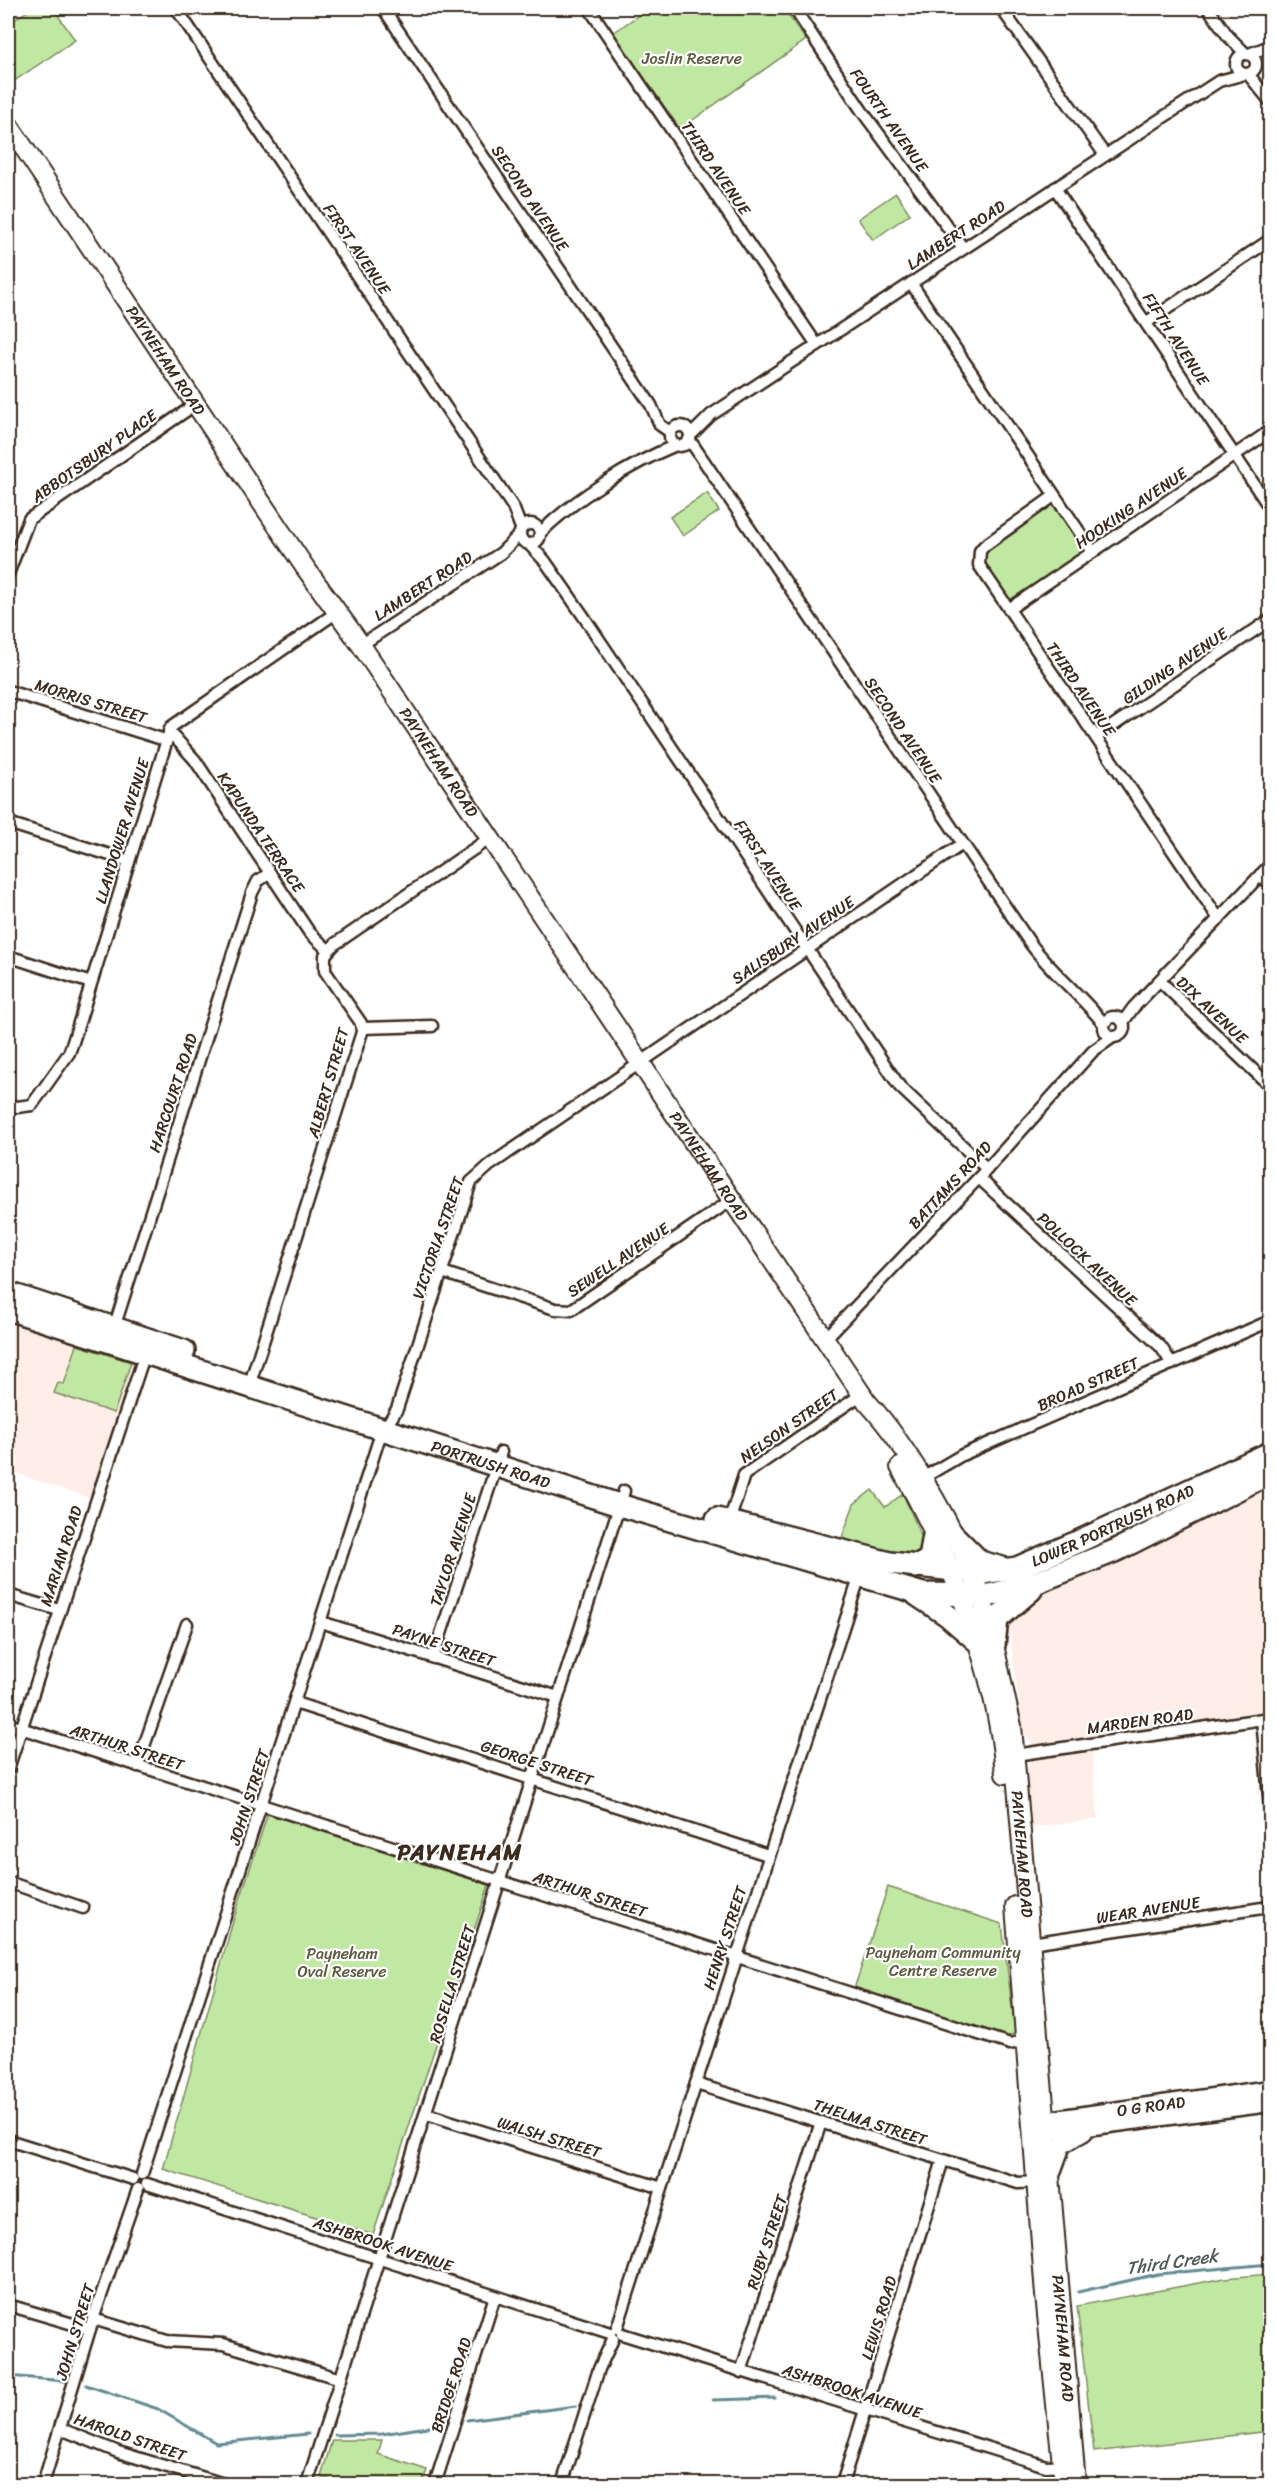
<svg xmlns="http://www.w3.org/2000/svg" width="1278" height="2492" viewBox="0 0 1278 2492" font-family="Sriracha,sans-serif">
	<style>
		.built { fill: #feeee7 }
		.green { fill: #c1e8a3; stroke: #7e8960; stroke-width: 1.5 }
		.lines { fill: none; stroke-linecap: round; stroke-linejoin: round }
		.stream { stroke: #648b92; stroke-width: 3 }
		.street-casing { stroke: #3b2a1e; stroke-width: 15 }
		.secondary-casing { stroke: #3b2a1e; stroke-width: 21 }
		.primary-casing { stroke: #3b2a1e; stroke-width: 22 }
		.highway-casing { stroke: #3b2a1e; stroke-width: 26 }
		.street { stroke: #fff; stroke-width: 10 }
		.secondary { stroke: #fff; stroke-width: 16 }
		.primary { stroke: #fff; stroke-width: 18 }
		.highway { stroke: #fff; stroke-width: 21 }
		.labels { text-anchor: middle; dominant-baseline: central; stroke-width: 4.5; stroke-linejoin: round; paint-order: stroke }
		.park-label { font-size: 16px; fill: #5c5a3f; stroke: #fff }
		.street-label { font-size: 16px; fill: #3b2a1e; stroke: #fff }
		.water-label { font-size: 18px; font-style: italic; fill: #505b58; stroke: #fff }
		.district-label { font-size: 22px; font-weight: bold; letter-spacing: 1.5px; fill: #3b2a1e; stroke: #fff }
	</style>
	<rect width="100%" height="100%" fill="#fff"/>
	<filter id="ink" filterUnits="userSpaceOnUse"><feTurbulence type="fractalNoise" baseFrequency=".0167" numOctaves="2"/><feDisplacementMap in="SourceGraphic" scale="12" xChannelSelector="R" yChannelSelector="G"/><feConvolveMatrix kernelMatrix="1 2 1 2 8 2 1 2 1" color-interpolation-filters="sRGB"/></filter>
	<g filter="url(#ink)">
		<!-- built -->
		<g class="built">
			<path d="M8,1321L134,1361L90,1498L8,1471Z"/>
			<path d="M1270,1486V1710L1032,1745L1022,1729L1009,1624L1044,1589Z"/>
			<path d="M1092,1752L1098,1819L1030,1828L1025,1772L1032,1760Z"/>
		</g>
		<!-- green -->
		<g class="green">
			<path d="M32,8H53L75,40L8,85V24Z"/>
			<path d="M649,8H783L806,40L680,129L613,33Z"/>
			<path d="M896,193L910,214L873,240L858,219Z"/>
			<path d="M707,493L719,511L683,536L670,517Z"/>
			<path d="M1054,496L1093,552L1009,609L979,557L980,551Z"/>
			<path d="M77,1345L131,1362L114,1413L54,1393L58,1383L64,1384Z"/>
			<path d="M872,1490L885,1507L903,1494L926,1547L916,1561L840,1543L854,1504Z"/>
			<path d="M268,1813L489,1885L373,2235L163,2169L234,1918Z"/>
			<path d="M888,1887L1002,1924L1015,2033L1007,2037L854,1989Z"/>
			<path d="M1270,2274V2431L1094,2452L1077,2306L1225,2278Z"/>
			<path d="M332,2440H382L378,2454L427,2470L422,2484H344L321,2477Z"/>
		</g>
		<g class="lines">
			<!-- stream -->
			<g class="stream">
				<path d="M1078,2292L1158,2274L1270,2264"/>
				<path d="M8,2376L65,2381"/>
				<path d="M86,2385L158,2409L216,2443L308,2434"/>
				<path d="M713,2400L775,2398"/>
				<path d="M467,2420L576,2406"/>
				<path d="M335,2435L382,2434L440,2425"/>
			</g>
			<defs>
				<g id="street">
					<path d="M176,8L513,507L521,528"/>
					<path d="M383,8L651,405L660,425L670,432"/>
					<path d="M589,8L817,345"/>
					<path d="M794,8L862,111L963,248"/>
					<path d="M1001,8L1105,155"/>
					<path d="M1208,8L1228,36L1245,53"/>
					<circle cx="1246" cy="64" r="10"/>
					<path d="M1249,54L1270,46"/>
					<path d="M1248,74L1270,101"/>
					<path d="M1055,188L1270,508"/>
					<path d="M911,283L1093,552"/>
					<path d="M1147,322L1270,240"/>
					<circle cx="680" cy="436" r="10"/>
					<path d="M690,436L711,415L1156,122L1219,81L1245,74"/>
					<path d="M689,439L1030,943C1052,973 1081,995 1104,1024"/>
					<path d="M1054,496L984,546L980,551L979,565L1219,919"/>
					<circle cx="530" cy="534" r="10"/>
					<path d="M540,533C576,498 630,464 676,445"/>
					<path d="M529,544L545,561L582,614L900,1087L987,1169"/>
					<path d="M8,574L29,519L196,404"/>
					<path d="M1009,609L1270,431"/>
					<path d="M361,645L501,553L520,534"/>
					<path d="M8,691L165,740"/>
					<path d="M169,731L195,760L309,932L328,950"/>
					<path d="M1096,737L1270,620"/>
					<path d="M8,823L129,861"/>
					<path d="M1260,875L1270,885"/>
					<path d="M8,956L91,983"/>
					<path d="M1160,981L1270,1086"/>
					<circle cx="1114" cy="1027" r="10"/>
					<path d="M1123,1022L1133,1008L1270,865"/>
					<path d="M362,1028L432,1026"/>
					<path d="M8,1104L17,1107L32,1105L69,1053L73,1042L171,727L337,612"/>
					<path d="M979,1178L1161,1347L1172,1364"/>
					<path d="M442,1272L555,1309L571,1310L733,1199"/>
					<path d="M114,1328L252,893L258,881L270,873"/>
					<path d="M826,1338L987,1169L1093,1051L1113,1037"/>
					<path d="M249,1386L362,1032L361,1023L325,971V955L335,944L490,838"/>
					<path d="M921,1479L962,1455L1270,1321"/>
					<path d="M729,1522L744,1475L862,1394"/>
					<path d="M8,1595L59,1610"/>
					<path d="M321,1622L558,1697"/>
					<path d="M433,1658L501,1452"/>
					<path d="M295,1703L768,1855"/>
					<path d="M1262,1719L1270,1808"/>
					<path d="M8,1724L1010,2044L1026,2040"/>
					<path d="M1015,1755L1270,1718"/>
					<path d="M137,1766L187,1624"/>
					<path d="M8,1769L145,1353"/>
					<path d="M8,1882L83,1908"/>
					<path d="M1031,1943L1269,1907"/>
					<path d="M696,2084L1018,2183L1037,2182"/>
					<path d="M427,2114L662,2188"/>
					<path d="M8,2140L133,2179"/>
					<path d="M142,2174L380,1436L397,1409L471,1182L490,1165L962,844"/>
					<path d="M147,2184L610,2333"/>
					<path d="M8,2305L90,2329"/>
					<path d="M93,2319L167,2341L223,2344L341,2379"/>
					<path d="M617,2328L861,1572"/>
					<path d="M622,2334L1046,2466L1066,2465"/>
					<path d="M741,2372L821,2122"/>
					<path d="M61,2429L118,2452L224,2484"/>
					<path d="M43,2484L93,2319L138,2189"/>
					<path d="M307,2484L624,1491"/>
					<path d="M435,2484L495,2296"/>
					<path d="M562,2484L599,2369L613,2339"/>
					<path d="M842,2484L943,2160"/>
				</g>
				<g id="secondary">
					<path id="s1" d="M1034,2122L1270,2089"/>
					<path d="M1033,2134L1270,2103"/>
					<path d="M1051,2175L1062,2145L1084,2132"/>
				</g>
				<g id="primary">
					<path id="s2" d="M8,124L304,566L361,645L867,1402C910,1448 965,1546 984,1606C996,1646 1002,1687 1012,1726L1076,2484"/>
					<path d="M900,1467C951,1558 997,1670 1005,1774"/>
					<path d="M1015,1906L1045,2295L1064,2484"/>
				</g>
				<g id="highway">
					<path d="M8,1293L184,1351"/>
					<path id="s3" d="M8,1309L619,1505L923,1594L991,1595L1035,1583L1117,1550L1270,1473"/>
					<path id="s4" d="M717,1519L890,1563L982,1573L1017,1568L1073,1544L1270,1453"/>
					<path d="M952,1534L980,1562L1002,1568"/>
					<path d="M916,1567L930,1559L934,1535"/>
					<path d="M917,1595L947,1615L976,1640"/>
					<path d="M994,1645L997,1619L1031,1590"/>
				</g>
			</defs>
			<!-- street casing -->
			<use href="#street" class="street-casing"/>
			<!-- secondary casing -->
			<use href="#secondary" class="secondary-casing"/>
			<!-- primary casing -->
			<use href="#primary" class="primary-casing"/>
			<!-- highway casing -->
			<use href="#highway" class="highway-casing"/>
			<!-- street -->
			<use href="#street" class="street"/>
			<!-- secondary -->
			<use href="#secondary" class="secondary"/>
			<!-- primary -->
			<use href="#primary" class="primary"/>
			<!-- highway -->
			<use href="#highway" class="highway"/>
		</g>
	</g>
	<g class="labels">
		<!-- park labels -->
		<g class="park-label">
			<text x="692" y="58">Joslin Reserve</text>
			<text x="943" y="1952">Payneham Community<tspan x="943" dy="18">Centre Reserve</tspan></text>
			<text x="342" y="1953">Payneham<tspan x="342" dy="18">Oval Reserve</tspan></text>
		</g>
		<!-- street labels -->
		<g class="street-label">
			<text transform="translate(889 120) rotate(55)">FOURTH AVENUE</text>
			<text transform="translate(716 168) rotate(56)">THIRD AVENUE</text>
			<text transform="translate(530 198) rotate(56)">SECOND AVENUE</text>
			<text transform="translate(956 235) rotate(-33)">LAMBERT ROAD</text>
			<text transform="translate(357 249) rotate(56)">FIRST AVENUE</text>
			<text transform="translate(1176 339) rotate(57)">FIFTH AVENUE</text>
			<text stroke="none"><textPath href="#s2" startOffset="284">PAYNEHAM ROAD</textPath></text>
			<text transform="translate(94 456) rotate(-35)">ABBOTSBURY PLACE</text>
			<text transform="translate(1131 508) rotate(-34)">HOOKING AVENUE</text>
			<text transform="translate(423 586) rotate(-33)">LAMBERT ROAD</text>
			<text transform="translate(1175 666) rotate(-34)">GILDING AVENUE</text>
			<text transform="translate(1081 689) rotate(56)">THIRD AVENUE</text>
			<text transform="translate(91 701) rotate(17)">MORRIS STREET</text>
			<text transform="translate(903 730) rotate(56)">SECOND AVENUE</text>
			<text stroke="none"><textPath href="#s2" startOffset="770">PAYNEHAM ROAD</textPath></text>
			<text transform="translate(122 831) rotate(-73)">LLANDOWER AVENUE</text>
			<text transform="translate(261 832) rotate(56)">KAPUNDA TERRACE</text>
			<text transform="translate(768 865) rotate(56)">FIRST AVENUE</text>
			<text transform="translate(793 940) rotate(-34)">SALISBURY AVENUE</text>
			<text transform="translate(1212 1010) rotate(43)">DIX AVENUE</text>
			<text transform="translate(328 1083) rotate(-74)">ALBERT STREET</text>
			<text transform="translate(173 1093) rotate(-72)">HARCOURT ROAD</text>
			<text stroke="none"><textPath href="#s2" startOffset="1256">PAYNEHAM ROAD</textPath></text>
			<text transform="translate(950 1185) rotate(-47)">BATTAMS ROAD</text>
			<text transform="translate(438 1238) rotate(-71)">VICTORIA STREET</text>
			<text transform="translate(1087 1259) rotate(43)">POLLOCK AVENUE</text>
			<text transform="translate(618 1260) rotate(-34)">SEWELL AVENUE</text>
			<text transform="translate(1088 1384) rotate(-24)">BROAD STREET</text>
			<text transform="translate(789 1426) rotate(-35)">NELSON STREET</text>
			<text stroke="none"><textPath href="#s3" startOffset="507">PORTRUSH ROAD</textPath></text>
			<text stroke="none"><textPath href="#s4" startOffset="411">LOWER PORTRUSH ROAD</textPath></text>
			<text transform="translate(453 1550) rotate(-72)">TAYLOR AVENUE</text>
			<text transform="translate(61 1556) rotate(-72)">MARIAN ROAD</text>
			<text transform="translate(444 1645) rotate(18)">PAYNE STREET</text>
			<text transform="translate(1140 1721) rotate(-8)">MARDEN ROAD</text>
			<text transform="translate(127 1747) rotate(18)">ARTHUR STREET</text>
			<text transform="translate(537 1763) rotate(18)">GEORGE STREET</text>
			<text transform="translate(249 1797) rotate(-72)">JOHN STREET</text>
			<text stroke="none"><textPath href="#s2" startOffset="2028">PAYNEHAM ROAD</textPath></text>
			<text transform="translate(590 1894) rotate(18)">ARTHUR STREET</text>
			<text transform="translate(1148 1910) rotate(-9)">WEAR AVENUE</text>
			<text transform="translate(725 1938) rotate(-72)">HENRY STREET</text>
			<text transform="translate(452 1984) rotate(-73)">ROSELLA STREET</text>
			<text stroke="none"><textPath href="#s1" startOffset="118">O G ROAD</textPath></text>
			<text transform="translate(870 2122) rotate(18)">THELMA STREET</text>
			<text transform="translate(549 2137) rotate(17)">WALSH STREET</text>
			<text transform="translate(767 2242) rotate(-72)">RUBY STREET</text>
			<text transform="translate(383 2244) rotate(18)">ASHBROOK AVENUE</text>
			<text transform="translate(879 2318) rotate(-73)">LEWIS ROAD</text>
			<text transform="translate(75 2332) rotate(-73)">JOHN STREET</text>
			<text stroke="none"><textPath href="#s2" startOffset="2514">PAYNEHAM ROAD</textPath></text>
			<text transform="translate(451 2385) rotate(-72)">BRIDGE ROAD</text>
			<text transform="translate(852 2391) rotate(18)">ASHBROOK AVENUE</text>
			<text transform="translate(130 2437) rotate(19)">HAROLD STREET</text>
		</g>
		<!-- water labels -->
		<g class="water-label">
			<text transform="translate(1172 2262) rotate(-8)">Third Creek</text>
		</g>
		<!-- district labels -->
		<g class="district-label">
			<text x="460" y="1852">PAYNEHAM</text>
		</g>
	</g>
	<!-- margin -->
	<rect width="1278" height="2492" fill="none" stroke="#fff" stroke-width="30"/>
	<rect x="15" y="15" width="1248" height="2462" fill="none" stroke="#3b2a1e" stroke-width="2" filter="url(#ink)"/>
</svg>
